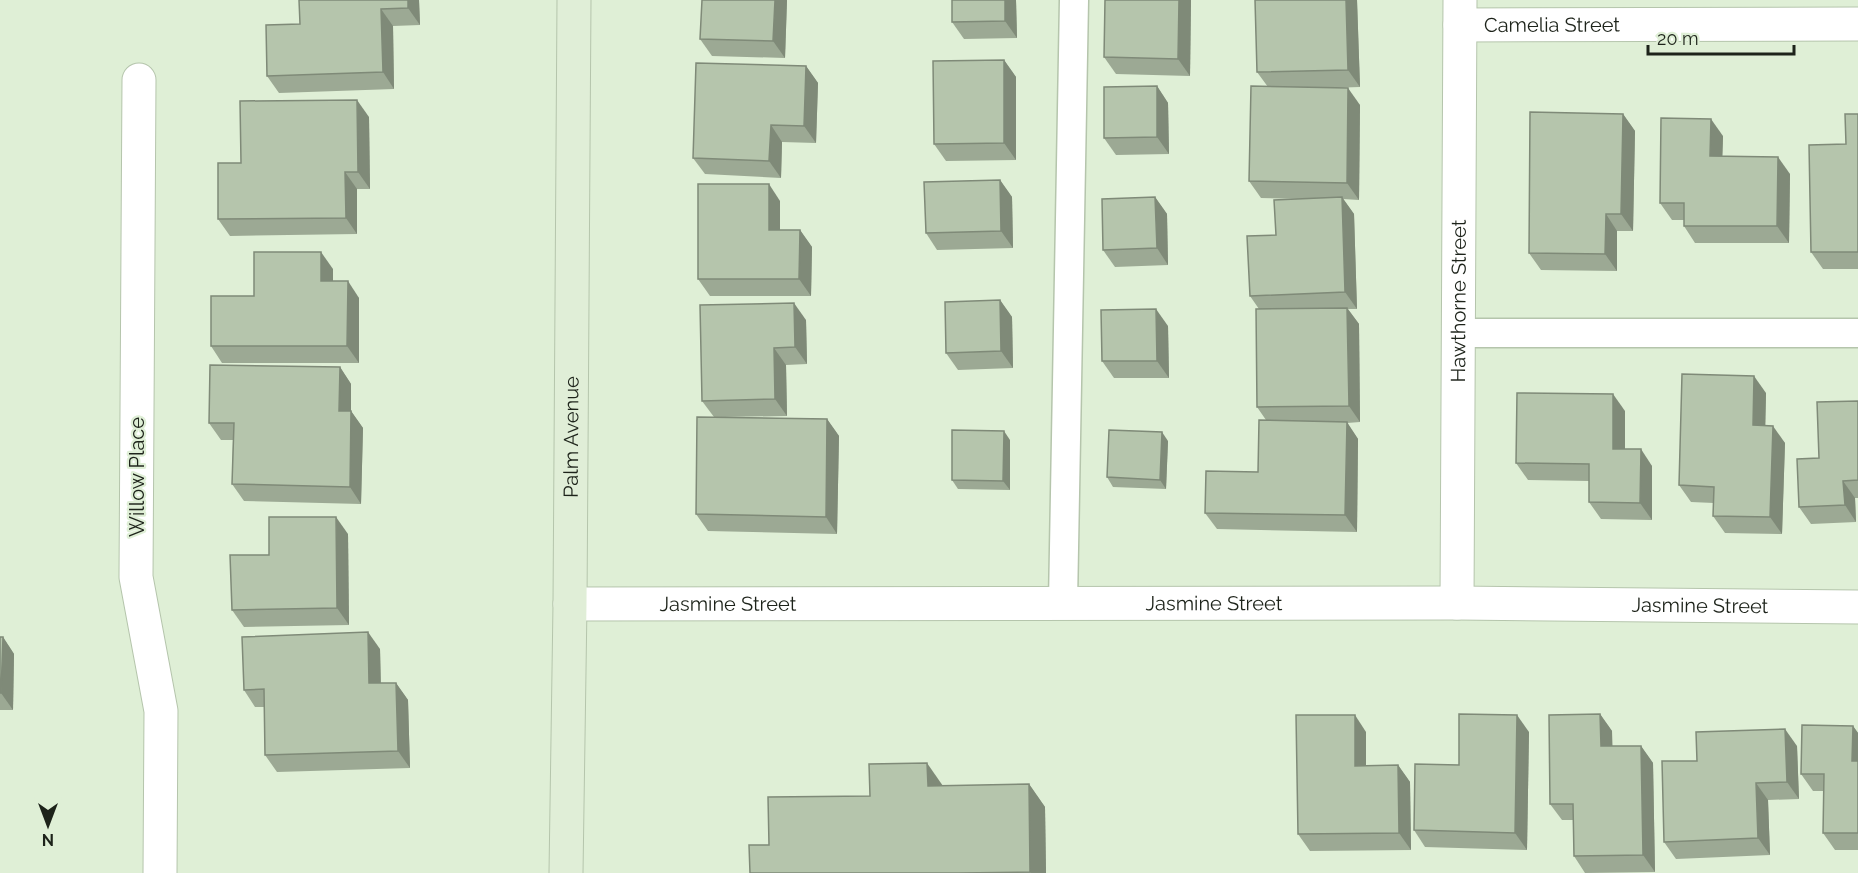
<svg xmlns="http://www.w3.org/2000/svg" width="1858" height="873" viewBox="0 0 1858 873" font-family="Raleway,sans-serif">
	<style>
		.lines { fill: none; stroke-linecap: round; stroke-linejoin: round }
		.lane-casing { stroke: #b5c5ac; stroke-width: 31 }
		.street-casing { stroke: #b5c5ac; stroke-width: 35 }
		.secondary-casing { stroke: #b5c5ac; stroke-width: 35 }
		.lane { stroke: #fff; stroke-width: 28 }
		.street { stroke: #fff; stroke-width: 33 }
		.secondary { stroke: #e0eed7; stroke-width: 33 }
		.wall { fill: #9ca994 }
		.shaded-wall { fill: #7f8a78 }
		.building { fill: #b5c5ac; stroke: #7f8a78; stroke-width: 1.5 }
		.labels { text-anchor: middle; dominant-baseline: central; stroke-width: 4.5; stroke-linejoin: round; paint-order: stroke }
		.street-label { font-size: 20px; fill: #1d231a; stroke: #dfefd6 }
	</style>
	<rect width="100%" height="100%" fill="#dfefd6"/>
	<g class="lines">
		<defs>
			<g id="lane">
				<path d="M1458,333H1858"/>
				<path d="M1063,603L1074,0"/>
			</g>
			<g id="street">
				<path id="s1" d="M1460,25L1858,24"/>
				<path d="M139,80L136,577L161,711L160,873"/>
				<path id="s2" d="M1457,603L1460,0"/>
				<path id="s3" d="M570,604L1457,603L1858,607"/>
			</g>
			<g id="secondary">
				<path id="s4" d="M566,873L570,604L574,0"/>
			</g>
		</defs>
		<!-- lane casing -->
		<use href="#lane" class="lane-casing"/>
		<!-- street casing -->
		<use href="#street" class="street-casing"/>
		<!-- secondary casing -->
		<use href="#secondary" class="secondary-casing"/>
		<!-- lane -->
		<use href="#lane" class="lane"/>
		<!-- street -->
		<use href="#street" class="street"/>
		<!-- secondary -->
		<use href="#secondary" class="secondary"/>
	</g>
	<!-- wall -->
	<g class="wall">
		<path d="M419,0L420,25L393,26L394,89L279,93L267,76L300,24Z"/>
		<path d="M787,0L785,58L712,56L700,39Z"/>
		<path d="M1016,0L1017,38L964,39L952,22Z"/>
		<path d="M1105,0H1191L1190,76L1116,74L1104,57Z"/>
		<path d="M1255,0H1357L1360,87L1328,88L1360,105L1359,200L1343,199L1354,214L1357,309H1348L1359,324L1360,422L1347,423L1358,439L1357,532L1217,529L1205,513L1258,472L1266,420L1257,407L1259,309L1250,296L1276,235L1303,199L1261,198L1249,181L1268,87L1257,72Z"/>
		<path d="M1004,60L1016,77V160L946,161L934,144Z"/>
		<path d="M806,66L818,83L816,143L782,142L781,178L705,174L693,158Z"/>
		<path d="M1157,86L1168,103L1169,154L1116,155L1104,138Z"/>
		<path d="M1623,114L1635,131L1633,231H1617V271L1541,270L1529,253Z"/>
		<path d="M1858,114V269H1823L1811,252L1846,144Z"/>
		<path d="M369,117L370,189H357V234L230,236L218,219L241,163Z"/>
		<path d="M1723,136L1722,156L1790,174L1789,243H1695L1684,226V220H1672L1660,203Z"/>
		<path d="M1000,180L1012,197L1013,248L937,250L926,233Z"/>
		<path d="M1155,197L1167,214L1168,265L1115,267L1103,250Z"/>
		<path d="M780,201V230H800L812,247L811,296H710L698,279Z"/>
		<path d="M333,269V281L359,298V363H222L211,346L254,296Z"/>
		<path d="M1000,300L1012,317L1013,368L958,370L946,353Z"/>
		<path d="M806,320L807,364L786,365L787,416L724,417L827,419L839,436L837,534L708,531L696,514L714,417L702,401Z"/>
		<path d="M1168,326L1169,378H1114L1102,361Z"/>
		<path d="M340,367L351,384V411L363,428L361,504L244,501L232,484L233,440H221L209,423Z"/>
		<path d="M1766,393L1765,426L1785,443L1782,534L1725,533L1713,516L1714,503L1691,502L1679,485Z"/>
		<path d="M1858,401V498H1855L1856,522L1811,524L1799,507L1819,458Z"/>
		<path d="M1625,411V449L1652,466V520L1601,519L1589,502V481L1528,480L1516,463Z"/>
		<path d="M1010,440V490L958,489L952,480Z"/>
		<path d="M1168,441L1166,489L1113,487L1107,477Z"/>
		<path d="M348,534L349,625L244,627L232,610L269,555Z"/>
		<path d="M0,637H3L14,654L13,710H0Z"/>
		<path d="M380,649L381,683H396L408,700L410,768L277,772L265,755L264,707H255L244,690Z"/>
		<path d="M1600,714L1612,731V746H1641L1653,763L1655,872L1585,873L1574,856L1573,820H1562L1550,804Z"/>
		<path d="M1853,726L1858,733V850H1835L1823,833L1824,791H1813L1801,774Z"/>
		<path d="M1366,732V766L1398,765L1410,782L1411,850L1310,851L1298,834Z"/>
		<path d="M1529,732L1527,850L1425,847L1414,830Z"/>
		<path d="M1797,746L1799,799L1768,800L1770,855L1676,859L1664,842L1697,761Z"/>
		<path d="M1029,784L1045,807L1046,873H750L769,845L870,796L943,786Z"/>
	</g>
	<!-- shaded-wall -->
	<g class="shaded-wall">
		<path d="M408,0H419L420,25L408,8Z"/>
		<path d="M775,0H787L785,58L773,41Z"/>
		<path d="M1005,0H1016L1017,38L1005,21Z"/>
		<path d="M1179,0H1191L1190,76L1178,59Z"/>
		<path d="M1346,0H1357L1360,87L1348,70Z"/>
		<path d="M381,9L393,26L394,89L383,72Z"/>
		<path d="M1004,60L1016,77V160L1004,143Z"/>
		<path d="M806,66L818,83L816,143L804,126Z"/>
		<path d="M1157,86L1168,103L1169,154L1157,137Z"/>
		<path d="M1348,88L1360,105L1359,200L1347,183Z"/>
		<path d="M357,100L369,117L370,189L358,172Z"/>
		<path d="M1623,114L1635,131L1633,231L1621,214Z"/>
		<path d="M1711,119L1723,136L1722,173L1710,156Z"/>
		<path d="M771,125L782,142L781,178L769,161Z"/>
		<path d="M1778,157L1790,174L1789,243L1777,226Z"/>
		<path d="M345,172L357,189V234L346,218Z"/>
		<path d="M1000,180L1012,197L1013,248L1001,231Z"/>
		<path d="M769,184L780,201V247L769,230Z"/>
		<path d="M1155,197L1167,214L1168,265L1157,248Z"/>
		<path d="M1342,197L1354,214L1357,309L1345,292Z"/>
		<path d="M1606,214L1617,231V271L1605,254Z"/>
		<path d="M800,230L812,247L811,296L799,279Z"/>
		<path d="M321,252L333,269V298L321,281Z"/>
		<path d="M348,281L359,298V363L347,346Z"/>
		<path d="M1000,300L1012,317L1013,368L1001,351Z"/>
		<path d="M794,303L806,320L807,364L795,347Z"/>
		<path d="M1347,308L1359,324L1360,422L1349,406Z"/>
		<path d="M1156,309L1168,326L1169,378L1157,361Z"/>
		<path d="M774,348L786,365L787,416L775,399Z"/>
		<path d="M340,367L351,384V411L363,428L361,504L350,487L339,411Z"/>
		<path d="M1754,376L1766,393L1765,442L1753,425Z"/>
		<path d="M1613,394L1625,411V465L1613,449Z"/>
		<path d="M827,419L839,436L837,534L826,517Z"/>
		<path d="M1347,422L1358,439L1357,532L1345,515Z"/>
		<path d="M1773,426L1785,443L1782,534L1770,517Z"/>
		<path d="M1004,431L1010,440V490L1003,481Z"/>
		<path d="M1162,432L1168,441L1166,489L1160,480Z"/>
		<path d="M1641,449L1652,466V520L1640,503Z"/>
		<path d="M1843,481L1855,498L1856,522L1845,505Z"/>
		<path d="M336,517L348,534L349,625L337,608Z"/>
		<path d="M368,632L380,649L381,700L369,683Z"/>
		<path d="M3,637L14,654L13,710L1,693Z"/>
		<path d="M396,683L408,700L410,768L398,751Z"/>
		<path d="M1600,714L1612,731L1613,763L1601,746Z"/>
		<path d="M1355,715L1366,732V783L1355,766Z"/>
		<path d="M1517,715L1529,732L1527,850L1515,833Z"/>
		<path d="M1853,726L1858,733V768L1852,761Z"/>
		<path d="M1785,729L1797,746L1799,799L1787,782Z"/>
		<path d="M1641,746L1653,763L1655,872L1643,855Z"/>
		<path d="M927,763L943,786H928Z"/>
		<path d="M1398,765L1410,782L1411,850L1399,833Z"/>
		<path d="M1756,783L1768,800L1770,855L1758,838Z"/>
		<path d="M1029,784L1045,807L1046,873H1031L1030,872Z"/>
	</g>
	<!-- building -->
	<g class="building">
		<path d="M299,0H408V8L381,9L383,72L267,76L266,25L300,24Z"/>
		<path d="M702,0H775L773,41L700,39Z"/>
		<path d="M952,0H1005V21L952,22Z"/>
		<path d="M1105,0H1179L1178,59L1104,57Z"/>
		<path d="M1255,0H1346L1348,70L1257,72Z"/>
		<path d="M1004,60V143L934,144L933,61Z"/>
		<path d="M696,63L806,66L804,126L771,125L769,161L693,158Z"/>
		<path d="M1157,86V137L1104,138V87Z"/>
		<path d="M1251,86L1348,88L1347,183L1249,181Z"/>
		<path d="M357,100L358,172H345L346,218L218,219V163H241L240,101Z"/>
		<path d="M1530,112L1623,114L1621,214H1606L1605,254L1529,253Z"/>
		<path d="M1845,114H1858V252H1811L1809,145L1846,144Z"/>
		<path d="M1661,118L1711,119L1710,156L1778,157L1777,226H1684V203H1660Z"/>
		<path d="M1000,180L1001,231L926,233L924,182Z"/>
		<path d="M698,184H769V230H800L799,279H698Z"/>
		<path d="M1155,197L1157,248L1103,250L1102,199Z"/>
		<path d="M1342,197L1345,292L1250,296L1247,236L1276,235L1274,200Z"/>
		<path d="M254,252H321V281H348L347,346H211V296H254Z"/>
		<path d="M1000,300L1001,351L946,353L945,302Z"/>
		<path d="M794,303L795,347L774,348L775,399L702,401L700,305Z"/>
		<path d="M1347,308L1349,406L1257,407L1256,309Z"/>
		<path d="M1156,309L1157,361H1102L1101,310Z"/>
		<path d="M210,365L340,367L339,411H351L350,487L232,484L234,423H209Z"/>
		<path d="M1682,374L1754,376L1753,425L1773,426L1770,517L1713,516L1714,487L1679,485Z"/>
		<path d="M1517,393L1613,394V449H1641L1640,503L1589,502V464L1516,463Z"/>
		<path d="M1858,401V480L1843,481L1845,505L1799,507L1797,459L1819,458L1817,402Z"/>
		<path d="M697,417L827,419L826,517L696,514Z"/>
		<path d="M1259,420L1347,422L1345,515L1205,513L1206,471L1258,472Z"/>
		<path d="M952,430L1004,431L1003,481L952,480Z"/>
		<path d="M1109,430L1162,432L1160,480L1107,477Z"/>
		<path d="M269,517H336L337,608L232,610L230,555H269Z"/>
		<path d="M368,632L369,683H396L398,751L265,755L264,689L244,690L242,637Z"/>
		<path d="M0,637H3L1,693H0Z"/>
		<path d="M1459,714L1517,715L1515,833L1414,830L1415,764L1459,765Z"/>
		<path d="M1600,714L1601,746H1641L1643,855L1574,856L1573,804H1550L1549,715Z"/>
		<path d="M1296,715H1355V766L1398,765L1399,833L1298,834Z"/>
		<path d="M1802,725L1853,726L1852,761H1858V833H1823L1824,774H1801Z"/>
		<path d="M1785,729L1787,782L1756,783L1758,838L1664,842L1662,761H1697L1696,732Z"/>
		<path d="M927,763L928,786L1029,784L1030,872L959,873H750L749,845H769L768,797L870,796L869,764Z"/>
	</g>
	<g class="labels">
		<!-- street labels -->
		<g class="street-label">
			<text stroke="none"><textPath href="#s1" startOffset="92">Camelia Street</textPath></text>
			<text stroke="none"><textPath href="#s2" startOffset="302">Hawthorne Street</textPath></text>
			<text stroke="none"><textPath href="#s4" startOffset="436">Palm Avenue</textPath></text>
			<text transform="translate(137 477) rotate(-90)">Willow Place</text>
			<text stroke="none"><textPath href="#s3" startOffset="644">Jasmine Street</textPath></text>
			<text stroke="none"><textPath href="#s3" startOffset="158">Jasmine Street</textPath></text>
			<text stroke="none"><textPath href="#s3" startOffset="1130">Jasmine Street</textPath></text>
		</g>
	</g>
	<!-- north arrow -->
	<g transform="translate(48 825) rotate(180)" stroke="#dfefd6" stroke-width="4.5" paint-order="stroke">
	<path d="M0-4.5L10 22L0 15L-10 22Z" fill="#1d231a"/>
	<text y="-9" font-size="16" font-weight="bold" text-anchor="middle" fill="#1d231a">N</text>
	</g>
	<!-- scale -->
	<path d="M1648 45v9h146v-9" fill="none" stroke="#1d231a" stroke-width="3"/>
	<text x="1657" y="45" font-size="18" fill="#1d231a" stroke="#dfefd6" stroke-width="4.5" paint-order="stroke">20 m</text>
</svg>
